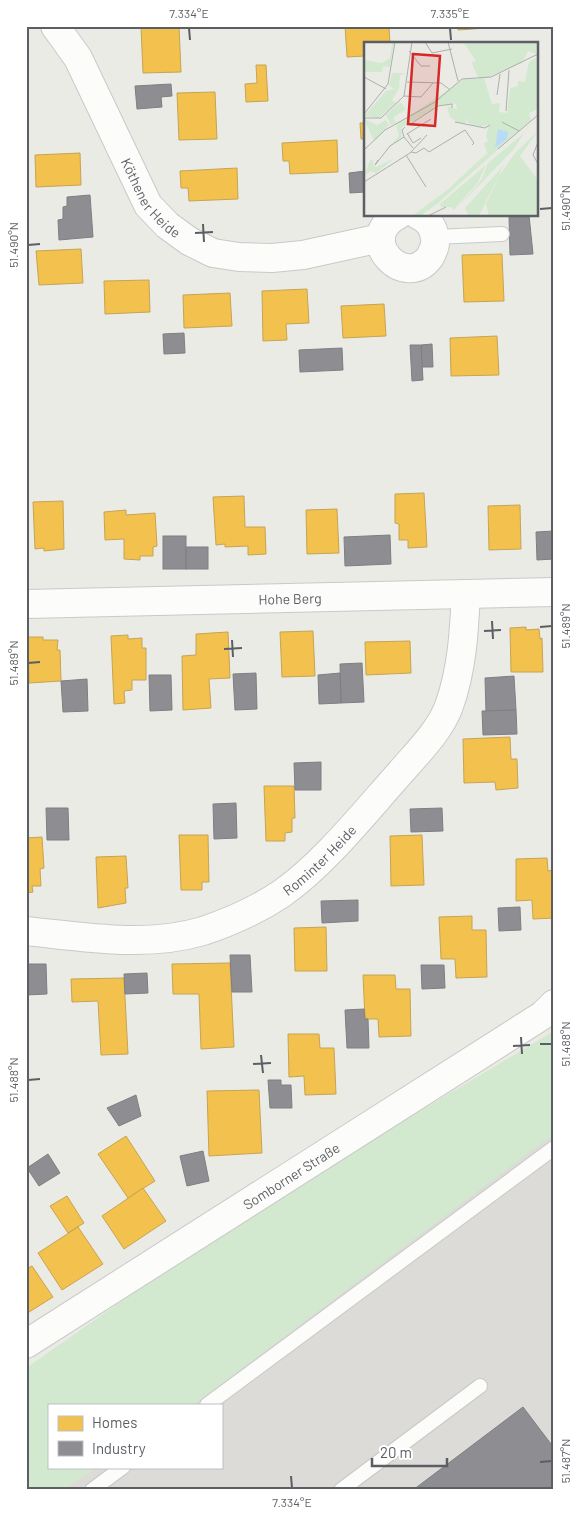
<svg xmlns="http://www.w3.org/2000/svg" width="580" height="1516" viewBox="0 0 580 1516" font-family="Barlow,sans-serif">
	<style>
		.industrial { fill: #dcdbd7; fill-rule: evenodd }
		.green { fill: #d2e9d0 }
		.homes { fill: #f2c14e; stroke: #c5a455 }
		.industry { fill: #8d8d92; stroke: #7e7f84 }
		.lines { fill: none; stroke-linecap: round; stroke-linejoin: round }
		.lane-casing { stroke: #c9c9c8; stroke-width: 16 }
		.street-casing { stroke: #c9c9c8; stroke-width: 30 }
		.lane { stroke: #fcfcfb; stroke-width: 14 }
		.street { stroke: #fcfcfb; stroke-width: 28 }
		.ticks { fill: none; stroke: #5b5f64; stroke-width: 2 }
		.labels { text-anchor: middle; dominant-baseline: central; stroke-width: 5; stroke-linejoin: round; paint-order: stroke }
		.street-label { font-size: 14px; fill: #5b5f64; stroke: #fff }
		.inset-road { fill: none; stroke: #adafae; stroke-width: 1 }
		.view { fill: #d62828; fill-opacity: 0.15; stroke: #d62828; stroke-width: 2.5 }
		.inset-edge { fill: none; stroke: #5b5f64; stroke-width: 2.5 }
		.neatline { fill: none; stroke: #5b5f64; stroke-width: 2 }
		.ticks-label { font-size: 12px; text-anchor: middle; fill: #5b5f64 }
	</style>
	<rect width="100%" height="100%" fill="#ebebe6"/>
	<!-- industrial -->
	<path class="industrial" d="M554,1031V1490H26V1368ZM49,1405H221V1467H49Z"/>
	<!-- green -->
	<path class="green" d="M554,1031V1134L193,1405H49V1467H97L63,1490H26V1368L239,1219Z"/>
	<!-- homes -->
	<g class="homes">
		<path d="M179,26L181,72L143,73L141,27Z"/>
		<path d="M345,26H389L390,44H365V56L347,57Z"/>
		<path d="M458,26H501V27L458,30Z"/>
		<path d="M256,65H266L268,101L246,102L245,84L257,83Z"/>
		<path d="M215,92L217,139L179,140L177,93Z"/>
		<path d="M360,123H365V139H361Z"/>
		<path d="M337,140L338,172L290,174L289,161H283L282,143Z"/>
		<path d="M80,153L81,185L36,187L35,155Z"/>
		<path d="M237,168L238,199L189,201L188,188H181L180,171Z"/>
		<path d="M81,249L83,283L39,285L36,251Z"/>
		<path d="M502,254L504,301L464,302L462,255Z"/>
		<path d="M149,280L150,312L105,314L104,281Z"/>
		<path d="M307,289L309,323L286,324L287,340L263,341L262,291Z"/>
		<path d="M230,293L232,326L184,328L183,295Z"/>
		<path d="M384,304L386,336L343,338L341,306Z"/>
		<path d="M497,336L499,375L451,376L450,338Z"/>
		<path d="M424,493L427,547L408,548V540H399V524L395,523V494Z"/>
		<path d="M244,496L245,527H265L266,554L248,555V546L225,547V544L216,545L213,497Z"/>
		<path d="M63,501L64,549L44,551V548L35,549L33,502Z"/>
		<path d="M520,505L521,549L489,550L488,506Z"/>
		<path d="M337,509L339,553L307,554L306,510Z"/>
		<path d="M126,510V515L155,513L157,546L153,547V556H140V560L124,559V539L105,540L104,512Z"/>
		<path d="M526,627V630L539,629L540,639L542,638L543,672H511L510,628Z"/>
		<path d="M313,631L315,676L282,677L280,632Z"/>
		<path d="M228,632L230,678L209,679L211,708L183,710L182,656L196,655V634Z"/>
		<path d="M128,635V639L142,638V648H146V680H132V690L124,691L125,703L114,704L111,636Z"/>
		<path d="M28,637H43V640H58L57,650H60L61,681L29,683Z"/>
		<path d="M410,641L411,673L366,675L365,642Z"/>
		<path d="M510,737L511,759H517L518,788L496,790L495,782L464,783L463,739Z"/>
		<path d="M264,786H294L295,818H292V832L285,833V841H266Z"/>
		<path d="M179,835H208L209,882H202V890H181Z"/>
		<path d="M422,835L424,885L391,886L390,836Z"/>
		<path d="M42,837L44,868L40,869L41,886H32L33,892L26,893V838Z"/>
		<path d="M126,856L128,888H125L126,903L98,908L96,857Z"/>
		<path d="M547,858L548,871L554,870V918L533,919L532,900L516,901V859Z"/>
		<path d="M472,916V930H486L487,977L456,978L455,959H441L439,917Z"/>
		<path d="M326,927L327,971H295L294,928Z"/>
		<path d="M230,963L234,1047L201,1049L199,994H173L172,964Z"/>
		<path d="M363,975H395L396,989H410L411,1036L379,1037L378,1019H365Z"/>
		<path d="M124,978L128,1054L101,1055L98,1001L72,1002L71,979Z"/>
		<path d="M288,1034H319L320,1048H334L336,1094L305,1095L304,1076L289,1077Z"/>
		<path d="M259,1090L262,1153L209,1156L207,1091Z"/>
		<path d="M126,1136L155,1181L128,1198L98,1154Z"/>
		<path d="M143,1188L166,1221L124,1249L102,1216Z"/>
		<path d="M67,1196L84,1223L68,1233L50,1206Z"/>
		<path d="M78,1227L103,1264L62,1290L38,1253Z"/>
		<path d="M32,1266L53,1297L26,1314V1269Z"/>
	</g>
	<!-- industry -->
	<g class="industry">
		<rect x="102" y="26" width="28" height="2"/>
		<path d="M171,84L172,96L161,97L162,107L137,109L135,86Z"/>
		<path d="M365,171V192L350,193L349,173Z"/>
		<path d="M90,195L93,237L59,240L58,220L63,219V207L67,206V197Z"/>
		<path d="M509,215H529L533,254L510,255Z"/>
		<path d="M184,333L185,353L164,354L163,334Z"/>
		<path d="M432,344L433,367H422L421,345Z"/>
		<path d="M410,345H421L423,380L412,381Z"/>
		<path d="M342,348L343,370L300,372L299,350Z"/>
		<path d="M554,531V559L537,560L536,532Z"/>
		<path d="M390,535L391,564L345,566L344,537Z"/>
		<rect x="163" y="536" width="23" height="33"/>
		<rect x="186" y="547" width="22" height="22"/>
		<path d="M362,663L364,702L341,703L340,664Z"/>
		<path d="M256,673L257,709L235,710L233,674Z"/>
		<path d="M340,673L341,703L319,704L318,675Z"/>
		<path d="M149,675H171L172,710L150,711Z"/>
		<path d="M514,676L516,710L486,712L485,678Z"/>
		<path d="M87,679L88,711L63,712L61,681Z"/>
		<path d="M516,710L517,734L483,735L482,711Z"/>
		<path d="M321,762V790H295L294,763Z"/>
		<path d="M236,803L237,838L214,839L213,804Z"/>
		<path d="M46,808H68L69,840H47Z"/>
		<path d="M442,808L443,831L411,832L410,809Z"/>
		<path d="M358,900V921L322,923L321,901Z"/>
		<path d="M520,907L521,930L499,931L498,908Z"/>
		<path d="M230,955H250L252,992H232Z"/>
		<path d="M26,964H46L47,994L26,995Z"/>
		<path d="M421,965H444L445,988L422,989Z"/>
		<path d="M147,973L148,993L125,994L124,974Z"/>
		<path d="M364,1009L365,1019H368L369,1048H347L345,1010Z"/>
		<path d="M268,1080H281V1085H291L292,1108H270Z"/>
		<path d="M136,1095L141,1116L119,1126L107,1108Z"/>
		<path d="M203,1151L209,1181L187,1186L180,1156Z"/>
		<path d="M48,1154L60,1173L39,1186L27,1168Z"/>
		<path d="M523,1407L554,1448V1490H413Z"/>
	</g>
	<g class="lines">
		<defs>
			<g id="lane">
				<path d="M435,237L502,234"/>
				<path d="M207,1405L554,1148"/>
				<path d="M92,1490L123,1467"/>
				<path d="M341,1490L480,1386"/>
			</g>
			<g id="street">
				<path id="s1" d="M55,26L78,58L148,205L167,225L189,241L213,253L239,257L272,258L303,255L381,238"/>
				<path d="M398,215C354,239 405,291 430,257C433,251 436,245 435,239C434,228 428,219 418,215"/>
				<path id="s2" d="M26,604L554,592"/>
				<path id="s3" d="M26,931C84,937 146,948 203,931C230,922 257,910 281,894C324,864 365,812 400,773C417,753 440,731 449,706C462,670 464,632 466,594"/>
				<path id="s4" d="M26,1344L543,1015L554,1004"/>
			</g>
		</defs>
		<!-- lane casing -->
		<use href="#lane" class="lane-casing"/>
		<!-- street casing -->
		<use href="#street" class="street-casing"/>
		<!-- lane -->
		<use href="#lane" class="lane"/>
		<!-- street -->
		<use href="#street" class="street"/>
	</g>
	<!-- ticks -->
	<path class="ticks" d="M189,28L190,40M450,28L451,40M540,209L552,208M203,224L204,242M195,233L213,232M28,245L40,244M492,621L493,639M540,627L552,626M484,631L501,630M232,640L233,657M224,649L242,648M28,663L40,662M521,1037L522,1054M540,1044H552M513,1046L530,1045M261,1055L263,1073M253,1064L271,1063M28,1080L40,1079M540,1462L552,1461M291,1476L292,1488"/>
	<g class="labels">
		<!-- street labels -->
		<g class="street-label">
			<text stroke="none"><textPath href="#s1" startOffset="198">Köthener Heide</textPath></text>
			<text stroke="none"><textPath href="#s2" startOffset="264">Hohe Berg</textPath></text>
			<text stroke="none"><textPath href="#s3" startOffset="316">Rominter Heide</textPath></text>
			<text stroke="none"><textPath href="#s4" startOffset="314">Somborner Straße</textPath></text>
		</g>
	</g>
	<!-- overview -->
	<g transform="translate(364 42)">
		<rect width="174" height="174" fill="#ebebe6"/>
		<path d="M26,0H30L26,25L19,24L18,30H0V18L18,21L26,16L28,1ZM173,0L172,12L164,9L158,21L124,35H114L107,20L112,19L100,1ZM174,15V67L165,71L167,78L73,162L56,174H48L82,149L123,111L120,101L124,99L122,94L125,83L114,85L104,81L102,75V81H94L86,75L83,64L93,67L92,62L77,63L37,86L38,95L22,108L35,94L32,83L100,37L120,36L128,62L136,61L135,70L143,71L146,46L154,44V39L161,40L165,20ZM28,31H42L36,33L35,47L28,58L32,61L15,76L0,74L22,49L30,47L25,44ZM36,60L42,67L29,76L32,81L27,83L22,73ZM0,77L13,83L22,78L25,83L10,99ZM174,89L156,114L174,138V174H125L122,162L135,134L151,111ZM160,91L150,107L94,165L118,137L124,121ZM31,116L12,131L7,129L0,133L6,119L9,117V123L12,125ZM122,123L114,140L90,168L87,165H77L76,162ZM140,123L115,174H105L101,166Z" fill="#d2e9d0"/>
		<path d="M134,87L144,90L143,97L131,106Z" fill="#b8dcf8"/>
		<path class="inset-road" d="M61,0L68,11L88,7M84,0L94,39M45,9L57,24H66M0,35L22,47M43,40L77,41L85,47M133,53L136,32M40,54L57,55L69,41M142,69L145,28M0,72L24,42L31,0M0,76H17L40,54L48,0M91,80L121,86L126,83M138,80L155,89M48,81L74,64L88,62V66M41,85L38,88L40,95L49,106M43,91L49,101L57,96M43,92L67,77M174,100L169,113L174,122M134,107L174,73M0,108L21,88L71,60L98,37L127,35L174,12M47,110L52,111L60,106L65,110L101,88L110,101L108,103M42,113L62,145M14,118L11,123L26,104L40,95M0,140L46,111L63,93M64,174L82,165"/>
		<path class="view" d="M49,12L76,14L71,84L44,82Z"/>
		<rect width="174" height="174" class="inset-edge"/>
	</g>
	<!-- border -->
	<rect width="580" height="1516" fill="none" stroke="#ffffff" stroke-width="55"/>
	<!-- legend -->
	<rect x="48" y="1404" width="175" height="65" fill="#ffffff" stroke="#bdbfc1"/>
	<rect x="58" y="1416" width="25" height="15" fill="#f2c14e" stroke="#bdbfc1"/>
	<text x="92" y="1428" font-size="15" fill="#5b5f64">Homes</text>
	<rect x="58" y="1441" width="25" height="15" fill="#8d8d92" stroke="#bdbfc1"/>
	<text x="92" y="1454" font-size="15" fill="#5b5f64">Industry</text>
	<!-- scale -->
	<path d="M372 1458v8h75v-8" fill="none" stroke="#5b5f64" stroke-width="2.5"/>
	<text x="380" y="1458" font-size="15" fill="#5b5f64" stroke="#ffffff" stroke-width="4" paint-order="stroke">20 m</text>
	<rect x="28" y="28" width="524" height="1460" class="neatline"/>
	<g class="ticks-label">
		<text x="189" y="18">7.334°E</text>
		<text x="450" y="18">7.335°E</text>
		<text transform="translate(566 208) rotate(-90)" y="4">51.490°N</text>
		<text transform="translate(14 245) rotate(-90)" y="4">51.490°N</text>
		<text transform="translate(566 626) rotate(-90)" y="4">51.489°N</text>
		<text transform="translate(14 663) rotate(-90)" y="4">51.489°N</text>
		<text transform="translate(566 1044) rotate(-90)" y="4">51.488°N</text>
		<text transform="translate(14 1080) rotate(-90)" y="4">51.488°N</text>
		<text transform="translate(566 1461) rotate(-90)" y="4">51.487°N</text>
		<text x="292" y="1507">7.334°E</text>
	</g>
</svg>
